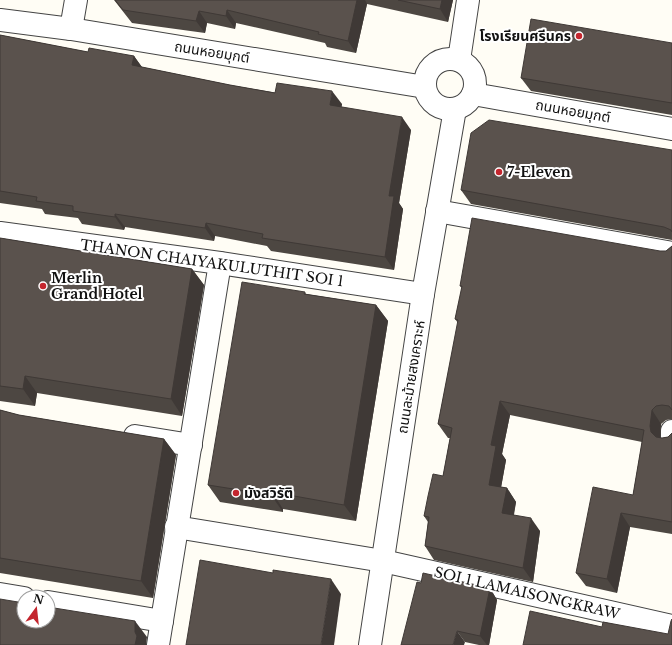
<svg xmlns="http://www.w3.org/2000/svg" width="672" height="645" viewBox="0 0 672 645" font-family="'Libre Baskerville','Noto Sans Thai',serif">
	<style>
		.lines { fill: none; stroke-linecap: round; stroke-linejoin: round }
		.minor-casing { stroke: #444; stroke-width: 24 }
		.minor { stroke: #fff; stroke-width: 22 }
		.wall { fill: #4d4742 }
		.shaded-wall { fill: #3f3936 }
		.building { fill: #5a524d; stroke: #3f3936 }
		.poi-dot { fill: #c4262e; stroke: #fff; stroke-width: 1.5 }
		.labels { text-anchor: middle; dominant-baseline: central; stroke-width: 4; stroke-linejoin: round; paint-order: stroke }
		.poi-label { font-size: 14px; font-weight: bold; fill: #111; stroke: #fff; text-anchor: start }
		.street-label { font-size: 14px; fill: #111; stroke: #fff }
	</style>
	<rect width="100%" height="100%" fill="#fffdf5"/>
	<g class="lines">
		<defs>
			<g id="minor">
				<path d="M0,20L71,29L425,87"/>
				<path d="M71,29L76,0"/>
				<circle cx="450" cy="84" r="25"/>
				<path d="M459,60L468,0"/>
				<path d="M473,94L672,129"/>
				<path d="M437,211L672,253"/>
				<path d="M0,233L220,263L423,294"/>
				<path d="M672,431V440"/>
				<path d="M135,436L191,445"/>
				<path d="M176,527L383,561L672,626"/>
				<path d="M0,594L24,598"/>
				<path d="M48,602L162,621"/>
				<path d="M158,645L220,263"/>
				<path d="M370,645L423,294L455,109"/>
			</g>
		</defs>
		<!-- minor casing -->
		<use href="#minor" class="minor-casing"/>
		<!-- minor -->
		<use href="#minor" class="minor"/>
	</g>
	<!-- wall -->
	<g class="wall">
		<path d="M114,0H453L448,22L367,4L356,53L327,47L325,43L236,23L235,29L207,23L205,33L132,23Z"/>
		<path d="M0,35L88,52L134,56L142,67L230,85L342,104L341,107L411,130L399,203L403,209L394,270L271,251L267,246L215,236L214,241L125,227L124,230L82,224L78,218L45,214L42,209L0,203Z"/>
		<path d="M672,43V115L531,91L521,78Z"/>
		<path d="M672,150V240L471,204L461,190Z"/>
		<path d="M0,238L192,269L204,285L182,416L37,393L35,406L0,401Z"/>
		<path d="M672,246V419L666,420L661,424L660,438H662L668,437L672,433V534L630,527L617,593L586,586L576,573L633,495L642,442L510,415L502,454L506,460L501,487L507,488L516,502L514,515L540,531L533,582L434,560L425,546L428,522L424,516L443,476L450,438H448L438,424L458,323L455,319L462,288L460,286L660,251H666Z"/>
		<path d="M305,292L306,294L376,305L388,321L356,521L283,509V512L220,502L208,485Z"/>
		<path d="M0,410L19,415L164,439L176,455L153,598L0,573Z"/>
		<path d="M421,583L490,588L497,600L489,645H479L465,642Z"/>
	</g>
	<!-- shaded-wall -->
	<g class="shaded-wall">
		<path d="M357,0H365L367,4L356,53L348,41Z"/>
		<path d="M442,0H453L448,22L440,9Z"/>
		<path d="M227,10L236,23L235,29L226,16Z"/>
		<path d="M199,11L207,23L205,33L196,21Z"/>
		<path d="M134,56L143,69L132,65Z"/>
		<path d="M332,91L342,104L340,118L330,105Z"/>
		<path d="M402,117L411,130L399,203L403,209L394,270L385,257L389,196Z"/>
		<path d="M115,214L125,227L124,230L115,217Z"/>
		<path d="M206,223L215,236L214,241L205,228Z"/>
		<path d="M192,269L204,285L182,416L171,399Z"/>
		<path d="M376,305L388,321L356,521L344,505Z"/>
		<path d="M25,376L37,393L35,406L23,389Z"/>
		<path d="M500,401L510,415L502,454L506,460L499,499L489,485L491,445Z"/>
		<path d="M652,410L661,424L660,440L651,432L650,426Z"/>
		<path d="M164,439L176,455L153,598L141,581Z"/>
		<path d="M507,488L516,502L511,527L502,513Z"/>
		<path d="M272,492L283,509V512L271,495Z"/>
		<path d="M621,513L630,527L617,593L607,579Z"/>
		<path d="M531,518L540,531L533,582L523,568Z"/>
		<path d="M331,579L341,594L334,645H321Z"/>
		<path d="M490,588L497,600L489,645H487L480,636Z"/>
		<path d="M135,621L147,637L146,645H135Z"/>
		<path d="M457,631L465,642L464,645H453Z"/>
	</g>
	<!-- building -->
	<g class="building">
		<path d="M115,0H357L348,41L318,34L319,32L227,10L226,16L199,11L196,21L123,10Z"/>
		<path d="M398,0H442L440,9Z"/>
		<path d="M531,19L672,43V103L521,78Z"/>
		<path d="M0,35L88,52L89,48L134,56L132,65L230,85L275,93L277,83L332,91L330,105L402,117L389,196H394L385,257L262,238L263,234L206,223L205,228L115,214V217L73,211V206L36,201L37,197L0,191Z"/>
		<path d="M489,120L672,150V232L671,230L664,227L461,190L471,133Z"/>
		<path d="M472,218L660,251H666L672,246V410L669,406L662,405L656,406L652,410L650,426L651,432L656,437L662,438L668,437L672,433V522L621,513L607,579L576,573L593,487L633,495L644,430L500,401L491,445L496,446L489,485L507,488L502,513L531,518L523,568L425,546L429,517L424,516L428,496L433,474L443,476L452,428L438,424L458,320L455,319L462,286H460Z"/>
		<path d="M0,238L192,269L171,399L25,376L23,389L0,386Z"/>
		<path d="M242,282L305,292L304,294L376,305L344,505L272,492L271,495L208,485Z"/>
		<path d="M0,410L19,415L164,439L141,581L0,558Z"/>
		<path d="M200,560L273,573V570L331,579L321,645H186Z"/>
		<path d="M423,573L490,588L480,636L457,631L453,645H401L417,582L421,583Z"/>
		<path d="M0,599L24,603V621H48V607L135,621V632L137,636L135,645H0Z"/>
		<path d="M530,611L602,627L603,622L668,634L671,621L672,619V645H523Z"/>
	</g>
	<!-- markers -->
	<g class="poi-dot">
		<circle cx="579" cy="36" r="4"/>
		<circle cx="499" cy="172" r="4"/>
		<circle cx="43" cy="286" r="4"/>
		<circle cx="236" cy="493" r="4"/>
	</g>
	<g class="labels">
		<!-- poi labels -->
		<g class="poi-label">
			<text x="571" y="36" text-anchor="end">โรงเรียนศรีนคร</text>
			<text x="507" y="172">7-Eleven</text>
			<text x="51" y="278">Merlin<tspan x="51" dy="16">Grand Hotel</tspan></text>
			<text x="244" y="493">มังสวิรัติ</text>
		</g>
		<!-- street labels -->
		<g class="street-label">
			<text transform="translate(212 52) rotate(9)">ถนนหอยมุกต์</text>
			<text transform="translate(573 111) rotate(10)">ถนนหอยมุกต์</text>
			<text transform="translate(212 263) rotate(8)">THANON CHAIYAKULUTHIT SOI 1</text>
			<text transform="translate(411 377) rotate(-81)">ถนนละม้ายสงเคราะห์</text>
			<text transform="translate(527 593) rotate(13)">SOI 1 LAMAISONGKRAW</text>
		</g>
	</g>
	<!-- north arrow -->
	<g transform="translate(36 609) rotate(15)"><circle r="19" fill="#ffffff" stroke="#a0a0a0"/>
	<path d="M0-3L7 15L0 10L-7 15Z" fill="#c4262e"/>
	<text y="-6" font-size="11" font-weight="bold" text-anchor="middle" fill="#111111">N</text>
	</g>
</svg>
